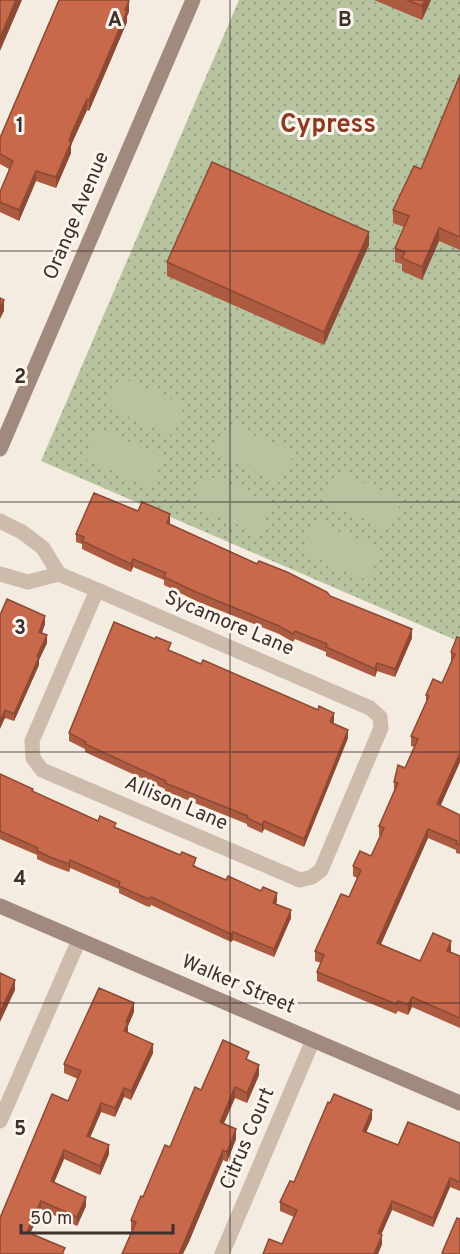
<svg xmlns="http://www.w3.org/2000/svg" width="460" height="1254" viewBox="0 0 460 1254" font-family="Overpass,sans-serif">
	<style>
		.grass { fill: url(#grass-dots) }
		.garden { fill: #b8c4a0 }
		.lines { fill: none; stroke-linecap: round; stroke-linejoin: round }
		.street { stroke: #cdbbac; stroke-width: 15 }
		.secondary { stroke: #a18a7d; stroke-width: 15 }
		.wall { fill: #ac5a40 }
		.shaded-wall { fill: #8c4a34 }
		.building { fill: #c8694b; stroke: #8c4a34; stroke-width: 1.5 }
		.grid { fill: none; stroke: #3b302b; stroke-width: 1.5; stroke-opacity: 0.55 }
		.labels { text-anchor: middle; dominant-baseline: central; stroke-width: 6; stroke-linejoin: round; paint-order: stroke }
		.street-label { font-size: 20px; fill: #3b302b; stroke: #fbf5ee }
		.district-label { font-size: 26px; font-weight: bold; fill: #8c3b22; stroke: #fbf5ee }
		.grid-label { font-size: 20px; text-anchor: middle; font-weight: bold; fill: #3b302b; stroke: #fbf5ee; stroke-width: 6; stroke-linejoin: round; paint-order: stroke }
	</style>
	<defs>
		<pattern id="grass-dots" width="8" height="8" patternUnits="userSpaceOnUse" patternTransform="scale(1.5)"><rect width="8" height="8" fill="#b8c4a0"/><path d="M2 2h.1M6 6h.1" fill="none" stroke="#97a083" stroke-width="1.8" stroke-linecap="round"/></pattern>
	</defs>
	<rect width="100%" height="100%" fill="#f4ebe1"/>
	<!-- grass -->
	<path class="grass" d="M239,0H460V642L41,461Z"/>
	<!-- garden -->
	<g class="garden">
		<path d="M120,377L185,405L172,435L106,407Z"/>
		<path d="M228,424L294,452L281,483L215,454Z"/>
		<path d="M98,428L164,457L150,487L84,458Z"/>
		<path d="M337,471L402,500L389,530L323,501Z"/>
		<path d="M206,475L272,503L259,534L193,505Z"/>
		<path d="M315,521L381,550L367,580L302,552Z"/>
	</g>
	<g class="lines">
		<!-- street -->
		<g class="street">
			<path d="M0,521L22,532L43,548L59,574L97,590L370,708L380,717L381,728L321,870L312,877L300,880L42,770L33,758L32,741L97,590"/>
			<path d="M0,574L28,582L59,574"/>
			<path d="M0,1121L79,940"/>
			<path d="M222,1254L313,1040"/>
		</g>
		<!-- secondary -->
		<g class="secondary">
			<path d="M0,449L193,0"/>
			<path d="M0,906L460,1103"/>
		</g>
	</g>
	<!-- wall -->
	<g class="wall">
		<path d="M374,0H431L422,20Z"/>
		<path d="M129,12L127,16V22L89,111L87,110L72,143L71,146V153L56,188L36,181L19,221L0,212V192L9,169L0,164V138Z"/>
		<path d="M460,75V250L439,241L422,280L402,271V264L395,262V248L404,227L393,223V210L421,169Z"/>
		<path d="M369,245L324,345L167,276V262Z"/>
		<path d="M138,511L170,522V524L330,596L412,638L395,677L377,671L375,677L326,656V652L295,639L293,642L279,634L196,601L164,585V580L133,567L131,572L115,565L82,549V544L76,542V534Z"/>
		<path d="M0,615L45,624L42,633L47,643L39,660V665L14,721L5,718Z"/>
		<path d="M460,638V762L440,806L460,815V854L456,853V850L428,838L381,944L420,961L451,951V952L460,956V1028L412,1007L408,1015L398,1011L396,1014L317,981V972L321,963L315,961V951L349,897L357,878L353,876V866L371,856L380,836L379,835V826L394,790V782L405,768L414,747L411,746V736L426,702V695L442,683L451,662V652Z"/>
		<path d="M171,651L334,721L333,723L348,738L304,847L264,829L262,833L247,826V824L165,791V789L85,752V749L69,741V733Z"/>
		<path d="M0,774L33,792L98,821L116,828L196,866V868L277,901L276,904L291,918L274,957L233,940L231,942L151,905L150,907L146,906L119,893V889L70,868L69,872L50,865L37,859V855L0,839Z"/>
		<path d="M134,1012L128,1026V1033L153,1053L131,1100L124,1097L115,1117L101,1112L90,1137L109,1154L100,1175L64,1159L54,1182L86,1206L77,1226L41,1209L30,1233L65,1254H0L78,1079L64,1073V1064Z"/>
		<path d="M259,1075L247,1103L235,1098L224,1123L236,1139L227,1162L223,1160L188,1244L131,1230V1220L201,1090Z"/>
		<path d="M372,1119L366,1132L398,1145L460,1143V1191L450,1187L433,1227L392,1210L381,1235L382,1244L378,1254H263L282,1244L294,1217L280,1211V1202L294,1182Z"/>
	</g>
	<!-- shaded-wall -->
	<g class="shaded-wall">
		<path d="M16,0H22L0,51V38Z"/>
		<path d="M425,0H431L422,20V6Z"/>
		<path d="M129,1V12L127,16V22L89,111V100Z"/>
		<path d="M87,99V110L72,143L71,146V153L56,188V177L72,132Z"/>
		<path d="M36,171V181L19,221V210Z"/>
		<path d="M439,228V241L422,280V267Z"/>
		<path d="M369,232V245L324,345V332Z"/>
		<path d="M4,300V311L0,319V308Z"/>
		<path d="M170,514V522L167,531V523Z"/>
		<path d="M133,559V567L131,572V564Z"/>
		<path d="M45,616V624L39,640V632Z"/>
		<path d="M412,629V638L395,677V669Z"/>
		<path d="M47,635V643L39,660V665L14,721V714Z"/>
		<path d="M377,663V671L375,677V669Z"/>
		<path d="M5,710V718L0,729V721Z"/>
		<path d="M334,713V721L330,730V722Z"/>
		<path d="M348,730V738L304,847V839Z"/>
		<path d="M460,753V762L437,814V804Z"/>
		<path d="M264,821V829L262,833V825Z"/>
		<path d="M428,829V838L377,953V943Z"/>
		<path d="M70,860V868L69,872V864Z"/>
		<path d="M277,893V901L273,910V903Z"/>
		<path d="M291,910V918L274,957V949Z"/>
		<path d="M233,932V940L231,942V934Z"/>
		<path d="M451,941V951L447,960V951Z"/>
		<path d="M15,980V990L0,1022V1012Z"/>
		<path d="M412,997V1007L408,1015V1005Z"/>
		<path d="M134,1003V1012L128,1026V1032L124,1040L126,1022Z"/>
		<path d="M153,1044V1053L131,1100V1091Z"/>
		<path d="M259,1065V1075L247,1103V1093Z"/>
		<path d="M235,1087V1098L220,1132V1122Z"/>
		<path d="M124,1088V1097L115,1117V1108Z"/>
		<path d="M101,1103V1112L87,1145V1136Z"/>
		<path d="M372,1110V1119L363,1140V1131Z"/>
		<path d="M236,1129V1139L227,1162V1152Z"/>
		<path d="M109,1145V1154L100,1175V1166Z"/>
		<path d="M64,1150V1159L51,1190V1181Z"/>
		<path d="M223,1150V1160L188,1244L183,1254H179Z"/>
		<path d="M450,1178V1187L433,1227V1218Z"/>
		<path d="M86,1197V1206L77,1226V1217Z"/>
		<path d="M41,1201V1209L27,1241V1232Z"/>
		<path d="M392,1201V1210L378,1242V1233Z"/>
		<path d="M382,1235V1244L378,1254H374Z"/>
	</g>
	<!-- building -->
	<g class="building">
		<path d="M0,0H16L0,38Z"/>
		<path d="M59,0H127L129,1L125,10L127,11L89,100L87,99L72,132L69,141L71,142L56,177L36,171L19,210L0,202V192L13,161L0,154V138Z"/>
		<path d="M407,0H425L422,6Z"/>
		<path d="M460,75V237L439,228L422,267L402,258L405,252L395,248L409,216L393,210L414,166L421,169Z"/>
		<path d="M212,162L369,232L324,332L167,262Z"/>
		<path d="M0,298L4,300L0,308Z"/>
		<path d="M94,493L138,511L142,502L170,514L167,523L257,564L259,561L287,572L327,592L330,596L412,629L395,669L377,663L375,669L326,647L327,644L295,631L293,634L279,626L196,592L164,577L166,573L133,559L131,564L82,541L84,537L76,534Z"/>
		<path d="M7,599L45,616L39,632L47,635L37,656L39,657L14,714L5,710L0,721V615Z"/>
		<path d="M114,622L155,639L156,637L171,643L168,650L185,657L201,664L203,660L318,710L319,706L334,713L330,722L348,730L304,839L264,821L262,825L247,818L248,816L165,783L166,781L85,744L86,742L69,733Z"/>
		<path d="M457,637L460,638V753L437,804L460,815V845L456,843L457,841L428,829L377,943L420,961L433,933L451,941L447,951L460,956V1018L412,997L408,1005L398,1001L396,1004L317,972L324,955L315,951L341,894L349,897L361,870L353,866L360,851L371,856L384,828L379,826L398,783L394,782L398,765L405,768L418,739L411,736L429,696L426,695L433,679L442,683L455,654L451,652Z"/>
		<path d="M0,774L33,789L32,791L98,821L100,816L116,823L114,827L180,855L182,852L196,858L193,866L226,880L228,876L261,891L263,887L277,893L273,903L291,910L274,949L233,932L231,934L151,897L150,899L146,898L119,886L120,882L70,860L69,864L50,857L37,851L38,848L0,831Z"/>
		<path d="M0,973L15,980L0,1012Z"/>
		<path d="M99,988L134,1003L126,1022L128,1023L124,1031L153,1044L131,1091L124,1088L115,1108L101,1103L87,1136L109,1145L100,1166L64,1150L51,1181L86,1197L77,1217L41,1201L27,1232L65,1248L62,1254H0V1218L52,1094L68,1101L81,1071L64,1064Z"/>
		<path d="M223,1040L249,1052L246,1059L259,1065L247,1093L235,1087L220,1122L236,1129L227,1152L223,1150L179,1254H122L136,1222L131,1220L141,1196L143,1197L165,1145L170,1147L195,1087L201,1090Z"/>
		<path d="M334,1094L372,1110L363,1131L398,1145L408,1122L460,1143V1182L450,1178L433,1218L392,1201L378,1233L382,1235L374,1254H263L269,1239L282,1244L297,1210L280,1202L290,1181L294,1182L328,1102L330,1103Z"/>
		<path d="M457,1218L460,1219V1254H444L442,1253Z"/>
	</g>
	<!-- grid -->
	<path class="grid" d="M230,0V1254M0,251H460M0,502H460M0,752H460M0,1003H460"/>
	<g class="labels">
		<!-- street labels -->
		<g class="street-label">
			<text transform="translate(77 216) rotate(-67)">Orange Avenue</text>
			<text transform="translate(229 624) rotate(23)">Sycamore Lane</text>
			<text transform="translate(176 804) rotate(23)">Allison Lane</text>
			<text transform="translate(238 985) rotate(23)">Walker Street</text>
			<text transform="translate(248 1139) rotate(-67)">Citrus Court</text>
		</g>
		<!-- district labels -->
		<g class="district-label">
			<text x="328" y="125">Cypress</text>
		</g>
	</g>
	<g class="grid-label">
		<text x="115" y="26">A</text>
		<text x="345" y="26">B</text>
		<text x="20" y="132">1</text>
		<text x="20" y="383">2</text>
		<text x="20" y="634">3</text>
		<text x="20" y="885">4</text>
		<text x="20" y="1135">5</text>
	</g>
	<!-- scale -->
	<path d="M21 1224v9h152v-9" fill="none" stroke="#3b302b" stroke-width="3"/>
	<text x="30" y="1224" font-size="18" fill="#3b302b" stroke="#fbf5ee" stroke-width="4.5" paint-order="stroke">50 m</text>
</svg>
